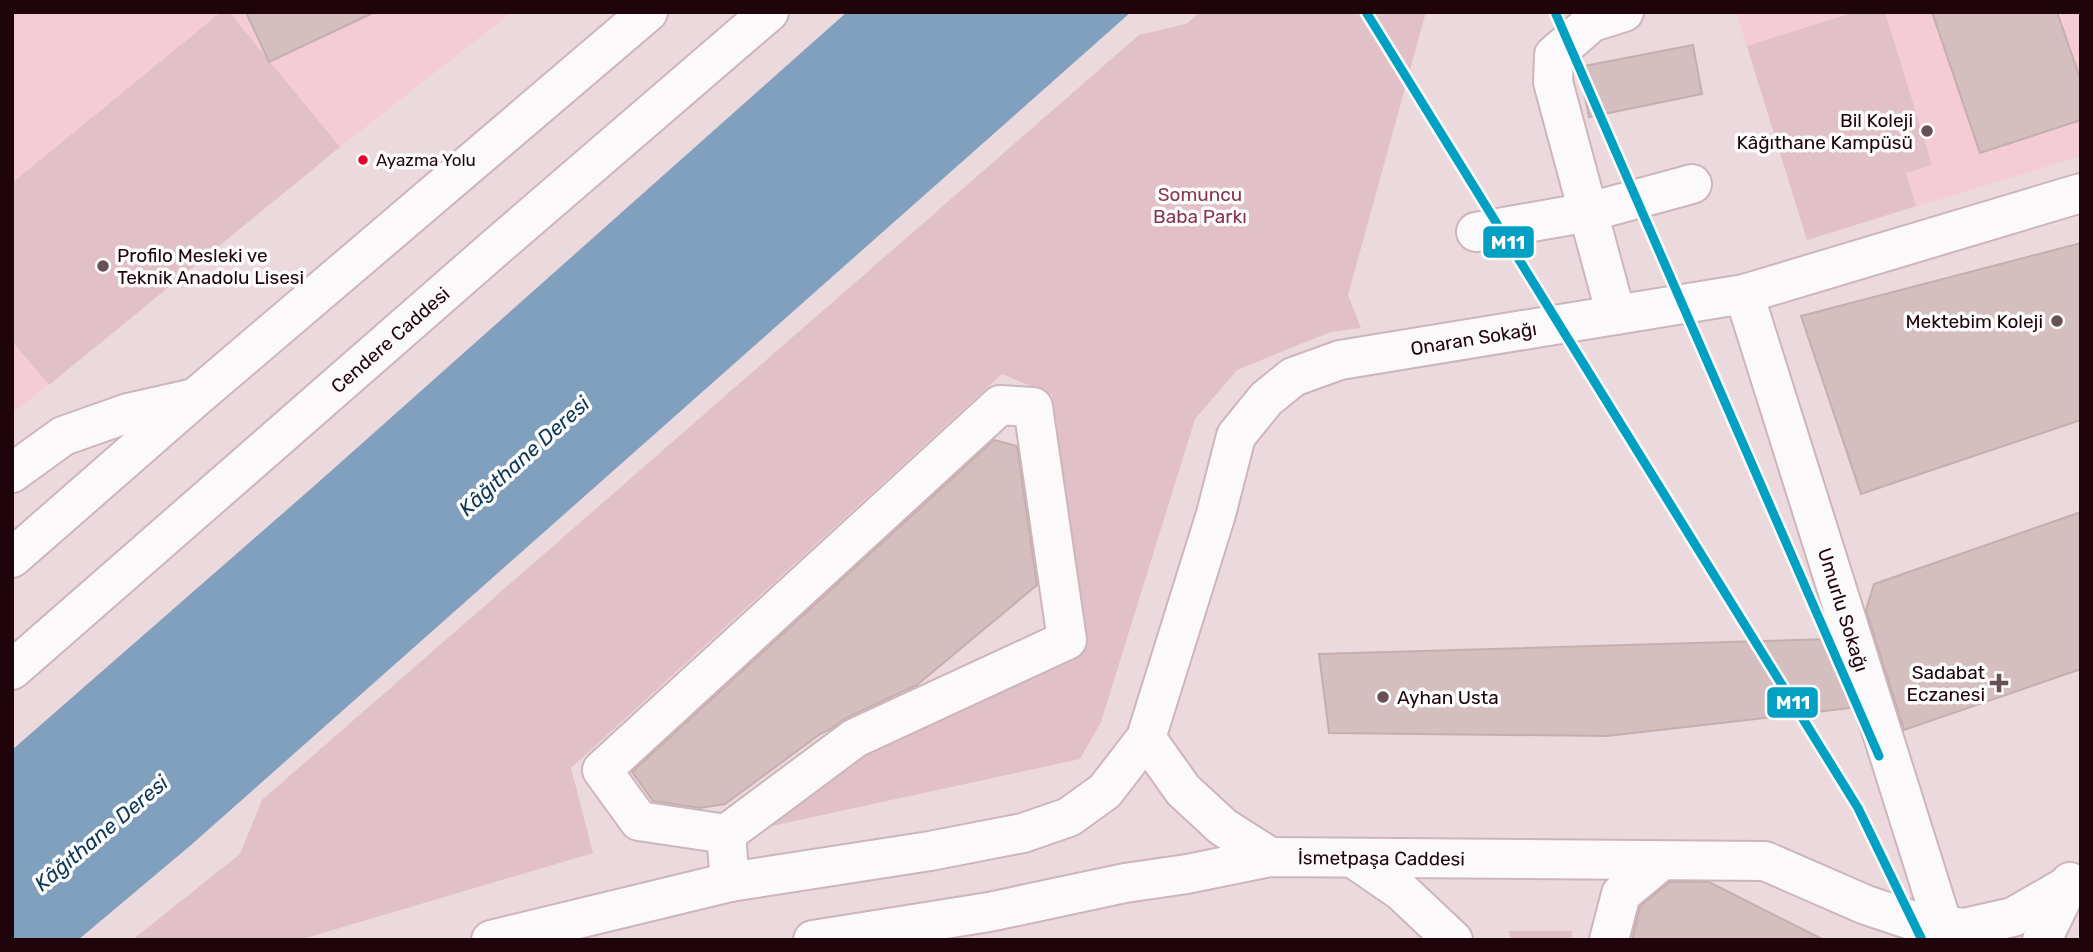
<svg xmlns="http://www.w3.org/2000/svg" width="2093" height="952" viewBox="0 0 2093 952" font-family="Rubik,sans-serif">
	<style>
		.built { fill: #f4ccd5 }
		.green { fill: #e1c0c8 }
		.water { fill: #81a0be }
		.building { fill: #d4bebf; stroke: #c6aeaf; stroke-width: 2 }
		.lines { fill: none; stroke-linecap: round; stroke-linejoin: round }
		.minor-casing { stroke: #cdb5bb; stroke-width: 42 }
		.major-casing { stroke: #cdb5bb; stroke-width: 42 }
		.minor { stroke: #fcf9fa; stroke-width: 38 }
		.major { stroke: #fcf9fa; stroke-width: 38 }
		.metro-1-casing { stroke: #fcfcfc; stroke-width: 14 }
		.metro-1 { stroke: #02a1c4; stroke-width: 9 }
		.poi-dot { fill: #674f55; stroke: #fcfcfc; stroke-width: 2.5 }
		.bus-dot { fill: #e4002b; stroke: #fcfcfc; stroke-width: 2.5 }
		.labels { text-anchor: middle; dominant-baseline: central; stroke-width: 7; stroke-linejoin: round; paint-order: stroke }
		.bus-label { font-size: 17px; fill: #1f040c; stroke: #fcfcfc; text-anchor: start }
		.poi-label { font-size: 19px; fill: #1f040c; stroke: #fcfcfc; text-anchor: end }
		.park-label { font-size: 19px; fill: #87354e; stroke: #fcfcfc }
		.street-label { font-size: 19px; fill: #1f040c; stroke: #fcfcfc }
		.water-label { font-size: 21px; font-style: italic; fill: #0e3856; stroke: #fcfcfc }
		.line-badge { stroke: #fcfcfc; stroke-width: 2.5 }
		.badge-label { font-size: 19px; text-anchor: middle; font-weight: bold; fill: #fff }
	</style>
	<rect width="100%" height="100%" fill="#ecd9dd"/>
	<!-- built -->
	<g class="built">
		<path d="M12,12H512L340,147L12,414Z"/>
		<path d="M1736,12H2081V156L1807,240Z"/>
	</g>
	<!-- green -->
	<g class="green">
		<path d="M221,12H229L340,147L49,385L12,341V183Z"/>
		<path d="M1200,12H1426L1348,295L1361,328L1330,332L1237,370L1195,419L1101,722L1080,759L767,827L869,751L1078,654L1052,395L1002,374L571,768L593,853L299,940H132L240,854L262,800L1139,35L1186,24Z"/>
		<path d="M1855,12H1885L1932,165L1906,173L1916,206L1807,240L1747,46Z"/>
		<path d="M1508,931H1572L1571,940H1512Z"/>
	</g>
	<!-- water -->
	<path class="water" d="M847,12H1131L191,845L78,940H12V750L313,487Z"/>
	<!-- building -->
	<g class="building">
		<path d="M246,12H375L269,62Z"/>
		<path d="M1932,12H2057L2081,81V120L1980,153Z"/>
		<path d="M1693,45L1702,94L1589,117L1579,67Z"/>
		<path d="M2081,243V420L1861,494L1801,316Z"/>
		<path d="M994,440L1017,446L1037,585L917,685L846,718L829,730L820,734L725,804L700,808L653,801L632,772Z"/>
		<path d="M2081,512V669L1904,730L1866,610L1874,584Z"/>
		<path d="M1830,639L1851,708L1607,736L1329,733L1319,654Z"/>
		<path d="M1670,882H1709L1824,940H1632L1640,906Z"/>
	</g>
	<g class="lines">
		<defs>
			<g id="minor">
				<path d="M1476,232L1589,212L1692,184"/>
				<path id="s1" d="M1744,294L1943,926"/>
				<path d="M1616,315L1553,82L1554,55L1592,22L1624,12"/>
				<path d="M726,834L639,821L602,770L1000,405L1033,407L1067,640L855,738L726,834L730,882"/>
				<path d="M1353,858L1401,891L1453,940"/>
				<path d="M1609,940L1621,894L1661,861"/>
			</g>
			<g id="major">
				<path d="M12,473L63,436L128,413L190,399"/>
				<path d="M12,558L195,398L648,12"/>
				<path id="s2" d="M12,670L496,247L769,12"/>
				<path d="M1146,738L1183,790L1223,827L1270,857"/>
				<path id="s3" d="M491,940L730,882L930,851L1023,833L1069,817L1105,791L1146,738L1216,514L1236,436L1266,399L1293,377L1340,360L1744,294L2081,193"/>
				<path id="s4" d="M813,940L989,912L1125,883L1187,874L1270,857L1765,861L1866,905L1920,923L1964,928L2013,917L2067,886"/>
				<path d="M2042,940L2070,882"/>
			</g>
		</defs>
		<!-- minor casing -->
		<use href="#minor" class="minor-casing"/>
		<!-- major casing -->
		<use href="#major" class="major-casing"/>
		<!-- minor -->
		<use href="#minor" class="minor"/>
		<!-- major -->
		<use href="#major" class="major"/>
		<defs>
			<g id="metro-1">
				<path d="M1366,12L1858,808L1922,940"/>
				<path d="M1555,12L1879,756"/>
			</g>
		</defs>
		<!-- metro-1 casing -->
		<use href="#metro-1" class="metro-1-casing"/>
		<!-- metro-1 -->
		<use href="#metro-1" class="metro-1"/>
	</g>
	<!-- markers -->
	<g class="poi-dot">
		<circle cx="1927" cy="131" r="7"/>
		<circle cx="103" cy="266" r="7"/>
		<circle cx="2057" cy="321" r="7"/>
		<path d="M1995.5 672.5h7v7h7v7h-7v7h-7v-7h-7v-7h7z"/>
		<circle cx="1383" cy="697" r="7"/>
	</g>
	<circle class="bus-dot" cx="363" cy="160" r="6"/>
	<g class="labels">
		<!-- bus labels -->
		<g class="bus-label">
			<text x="376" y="160">Ayazma Yolu</text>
		</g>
		<!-- poi labels -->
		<g class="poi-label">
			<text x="1913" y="120">Bil Koleji<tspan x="1913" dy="22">Kâğıthane Kampüsü</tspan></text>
			<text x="117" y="255" text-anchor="start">Profilo Mesleki ve<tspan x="117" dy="22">Teknik Anadolu Lisesi</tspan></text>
			<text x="2043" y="321">Mektebim Koleji</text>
			<text x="1985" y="672">Sadabat<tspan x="1985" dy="22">Eczanesi</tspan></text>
			<text x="1397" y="697" text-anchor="start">Ayhan Usta</text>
		</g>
		<!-- park labels -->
		<g class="park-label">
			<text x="1200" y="194">Somuncu<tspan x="1200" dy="22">Baba Parkı</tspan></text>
		</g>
		<!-- street labels -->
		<g class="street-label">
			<text stroke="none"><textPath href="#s3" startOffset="1286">Onaran Sokağı</textPath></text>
			<text stroke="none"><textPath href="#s2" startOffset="502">Cendere Caddesi</textPath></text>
			<text stroke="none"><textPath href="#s1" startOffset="331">Umurlu Sokağı</textPath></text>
			<text stroke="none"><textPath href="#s4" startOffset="576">İsmetpaşa Caddesi</textPath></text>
		</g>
		<!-- water labels -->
		<g class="water-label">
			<text transform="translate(524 456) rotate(-42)">Kâğıthane Deresi</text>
			<text transform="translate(101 833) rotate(-40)">Kâğıthane Deresi</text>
		</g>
	</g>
	<g class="line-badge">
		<rect x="1482" y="225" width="53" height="34" rx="7" fill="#02a1c4"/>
		<rect x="1766" y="686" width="53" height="33" rx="7" fill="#02a1c4"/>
	</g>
	<g class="badge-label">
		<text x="1508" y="249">M11</text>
		<text x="1793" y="709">M11</text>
	</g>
	<!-- border -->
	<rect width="2093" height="952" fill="none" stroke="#1f040c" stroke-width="28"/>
</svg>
